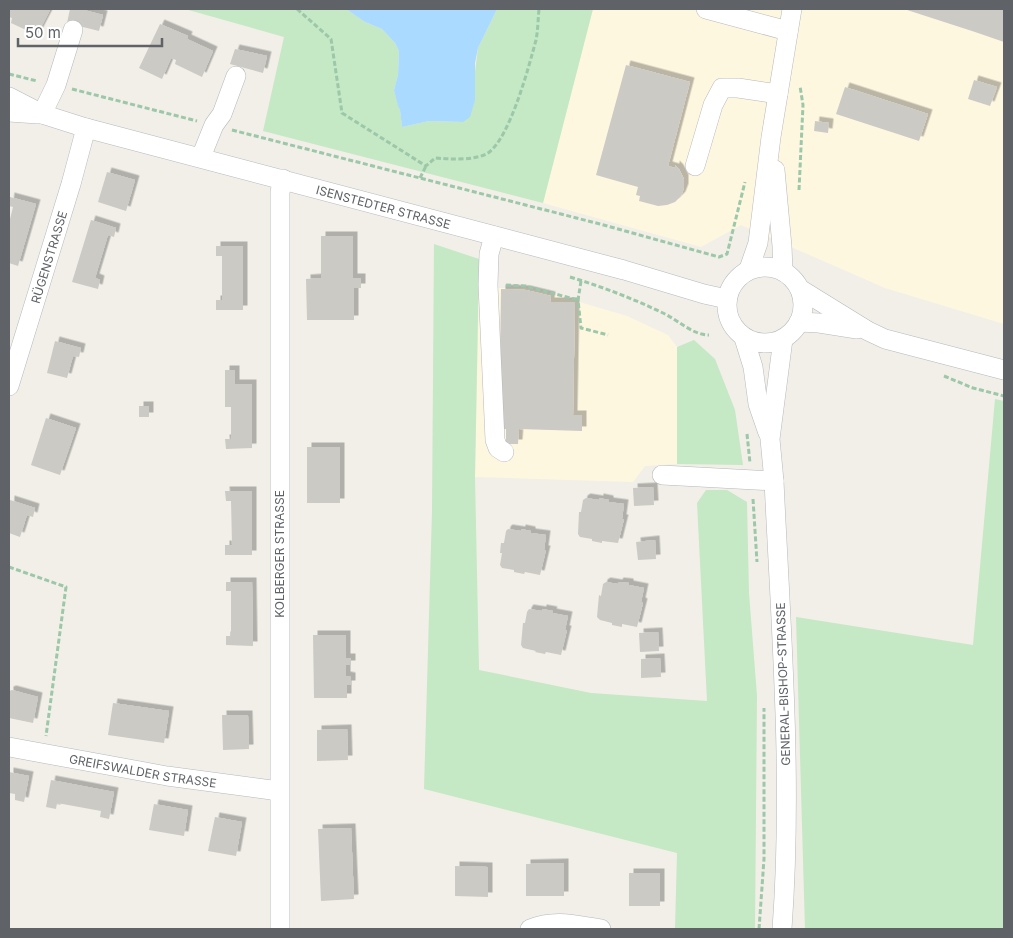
<svg xmlns="http://www.w3.org/2000/svg" width="1013" height="938" viewBox="0 0 1013 938" font-family="Inter,sans-serif">
	<style>
		.commercial { fill: #fef7e0 }
		.green { fill: #c5e8c5 }
		.water { fill: #aadaff }
		.building { fill: #cccac5; filter: url(#shadow) }
		.lines { fill: none; stroke-linecap: round; stroke-linejoin: round }
		.minor-casing { stroke: #b5b8bc; stroke-width: 20 }
		.path { stroke: #9cc7a9; stroke-width: 3; stroke-dasharray: 5 2.5; stroke-linecap: butt }
		.minor { stroke: #fff; stroke-width: 19 }
		.labels { text-anchor: middle; dominant-baseline: central; stroke-width: 4; stroke-linejoin: round; paint-order: stroke }
		.street-label { font-size: 12px; fill: #5f6368; stroke: #fff }
	</style>
	<defs>
		<filter id="shadow"><feDropShadow dx="4.5" dy="-4.5" stdDeviation="0" flood-color="#0004"/></filter>
	</defs>
	<rect width="100%" height="100%" fill="#f1efe8"/>
	<!-- commercial -->
	<g class="commercial">
		<path d="M593,9H1004V324L885,288L741,225L701,247L543,203Z"/>
		<path d="M479,288H525L559,296L627,316L668,335L677,347V464L645,466L633,482L475,477Z"/>
	</g>
	<!-- green -->
	<g class="green">
		<path d="M185,9H346L365,22L382,29L395,43L399,51L398,75L394,90L400,110L402,127L429,121L463,122L474,80L478,48L497,9H593L543,203L263,131L284,37Z"/>
		<path d="M434,244L479,259L475,477L479,670L591,693L707,701L697,503L706,490H727L747,502L749,593L757,696L755,929H675L677,853L424,789L432,511Z"/>
		<path d="M694,340L715,359L735,410L743,465L677,464V347Z"/>
		<path d="M995,399L1004,401V929H805L796,617L973,645Z"/>
	</g>
	<!-- water -->
	<path class="water" d="M346,9H497L478,48L475,63V100L470,117L463,122L429,121L402,127L400,110L398,106L394,90L398,75L399,51L395,43L382,29L365,22Z"/>
	<!-- building -->
	<g class="building">
		<path d="M9,9H47L50,10L37,35L11,23L12,18L9,17Z"/>
		<path d="M70,9H80L103,15L99,31L67,23Z"/>
		<path d="M904,9H1004V42L975,32Z"/>
		<path d="M160,24L188,36L187,39L213,51L202,77L175,64L176,60L171,58L162,79L139,68Z"/>
		<path d="M235,49L267,56L263,73L230,64Z"/>
		<path d="M626,65L690,82L668,166L675,168V165L679,169L684,179V188L681,196L675,202L667,205L658,206L639,201L640,196L636,195L638,187L596,175Z"/>
		<path d="M974,80L997,87L990,106L968,99Z"/>
		<path d="M845,87L928,114L919,141L836,114Z"/>
		<path d="M815,121L829,123L828,133L814,131Z"/>
		<path d="M107,172L135,180L126,211L98,202Z"/>
		<path d="M10,197L36,204L18,266L9,263V223L13,207L9,206Z"/>
		<path d="M91,220L116,228L114,237L108,235L95,278L100,280L98,289L72,282Z"/>
		<path d="M321,236H353V278H361V288H354V320H307L306,279L321,278Z"/>
		<path d="M216,246H243V310H216V300H222V256H216Z"/>
		<path d="M501,289L526,290L551,296L550,302H575L573,415H582V431L519,429L518,444H506V429H499Z"/>
		<path d="M55,341L81,348L79,357L73,356L67,378L47,373Z"/>
		<path d="M225,370H235V384H252V448L226,449L225,439H231V407H225Z"/>
		<rect x="139" y="406" width="10" height="11"/>
		<path d="M46,418L76,428L60,475L31,465Z"/>
		<rect x="307" y="447" width="33" height="56"/>
		<path d="M653,487L654,505L634,506L633,488Z"/>
		<path d="M225,491H252V555H225V545H232L231,501H226Z"/>
		<path d="M586,498L599,500V498L609,500V502L624,504L622,519H624L618,543L602,541V543L592,541V539L580,537L578,534L579,512H581L583,500Z"/>
		<path d="M10,500L35,508L33,517L27,515L20,537L9,533Z"/>
		<path d="M508,529L521,531V529L531,531V533L546,535L544,550H546L540,575L525,572L524,574L514,572V570L502,568L500,565L502,553H500L501,543H504L506,531Z"/>
		<path d="M655,540L656,559L638,560L636,542Z"/>
		<path d="M226,582H252L253,646L226,645V636H231V591H226Z"/>
		<path d="M606,582L618,584L619,582L629,583V585L644,588L641,602L643,603L637,627L622,624V627L612,625V623L600,620L597,617L599,595L601,596L603,584Z"/>
		<path d="M529,609L542,611V609L553,611L552,613L568,616L565,630H567L561,655L546,652L545,654L535,652L536,651L523,648L521,645L523,623H525L527,612Z"/>
		<path d="M658,632L659,651L640,652L639,633Z"/>
		<path d="M313,635H346V658H351V665H346V676L351,677V685H347V698H314Z"/>
		<path d="M660,658L661,677L641,678V659Z"/>
		<path d="M12,690L38,697L33,723L9,718V691Z"/>
		<path d="M113,703L169,711L164,743L108,735Z"/>
		<path d="M222,715H248L249,749L223,750Z"/>
		<path d="M347,729L348,760L317,761V730Z"/>
		<path d="M9,772L29,776L24,802L15,800V794L9,793Z"/>
		<path d="M51,780L114,792L109,819L100,817L101,811L57,803L56,809L46,807Z"/>
		<path d="M154,804L188,810L184,836L149,830Z"/>
		<path d="M215,817L242,822L236,856L208,851Z"/>
		<path d="M351,828L354,899L321,901L318,829Z"/>
		<path d="M564,863V896H526V864Z"/>
		<path d="M455,866L488,867V897L455,896Z"/>
		<rect x="629" y="873" width="31" height="33"/>
	</g>
	<g class="lines">
		<defs>
			<g id="minor">
				<path d="M706,9L788,31"/>
				<path id="s1" d="M9,97L42,114L86,128L624,270L704,294L727,299"/>
				<path d="M9,112L38,114"/>
				<path d="M42,114L56,85L73,30"/>
				<path d="M201,157L214,125L222,114L236,76"/>
				<path d="M695,166L713,105L722,88H738L778,94"/>
				<path d="M775,170L782,246L783,271"/>
				<path d="M494,236L489,254L488,285L495,440L498,448L504,452"/>
				<circle cx="765" cy="305" r="38"/>
				<path d="M749,269L758,243L771,137L792,9"/>
				<path d="M800,289L868,331L885,339L1004,370"/>
				<path d="M799,322L819,323L857,329"/>
				<path d="M744,338L753,367L758,404L768,433"/>
				<path id="s2" d="M9,386L71,184L86,128"/>
				<path d="M662,475L774,481"/>
				<path id="s3" d="M9,747L167,776L279,791"/>
				<path d="M280,929V192L283,179"/>
				<path d="M530,929C555,919 575,925 601,929"/>
				<path d="M782,929C793,780 781,630 774,481L770,439L783,339"/>
			</g>
		</defs>
		<!-- minor casing -->
		<use href="#minor" class="minor-casing"/>
		<!-- path -->
		<g class="path">
			<path d="M297,9L331,39L342,113L426,166L435,158C449,159 475,161 488,153C510,138 529,66 536,40C538,30 538,19 539,9"/>
			<path d="M9,74L37,81"/>
			<path d="M72,89L197,121"/>
			<path d="M232,130L600,224L719,257L727,254L745,182"/>
			<path d="M420,178L426,166"/>
			<path d="M799,190L803,105L800,86"/>
			<path d="M570,277C603,287 634,299 665,314C679,321 693,335 709,335"/>
			<path d="M581,281L578,300L581,328L608,335"/>
			<path d="M506,285L525,286L578,300"/>
			<path d="M944,376L973,388L1004,396"/>
			<path d="M747,434L750,463"/>
			<path d="M753,499L757,562"/>
			<path d="M9,567L66,587L46,736"/>
			<path d="M759,929L764,859V708"/>
		</g>
		<!-- minor -->
		<use href="#minor" class="minor"/>
	</g>
	<g class="labels">
		<!-- street labels -->
		<g class="street-label">
			<text stroke="none"><textPath href="#s1" startOffset="391">ISENSTEDTER STRASSE</textPath></text>
			<text stroke="none"><textPath href="#s2" startOffset="135">RÜGENSTRASSE</textPath></text>
			<text transform="translate(279 554) rotate(-90)">KOLBERGER STRASSE</text>
			<text transform="translate(783 684) rotate(-92)">GENERAL-BISHOP-STRASSE</text>
			<text stroke="none"><textPath href="#s3" startOffset="136">GREIFSWALDER STRASSE</textPath></text>
		</g>
	</g>
	<!-- border -->
	<rect width="1013" height="938" fill="none" stroke="#5f6368" stroke-width="20"/>
	<!-- scale -->
	<path d="M18 38v8h144v-8" fill="none" stroke="#5f6368" stroke-width="2.5"/>
	<text x="25" y="38" font-size="15" fill="#5f6368" stroke="#ffffff" stroke-width="4" paint-order="stroke">50 m</text>
</svg>
